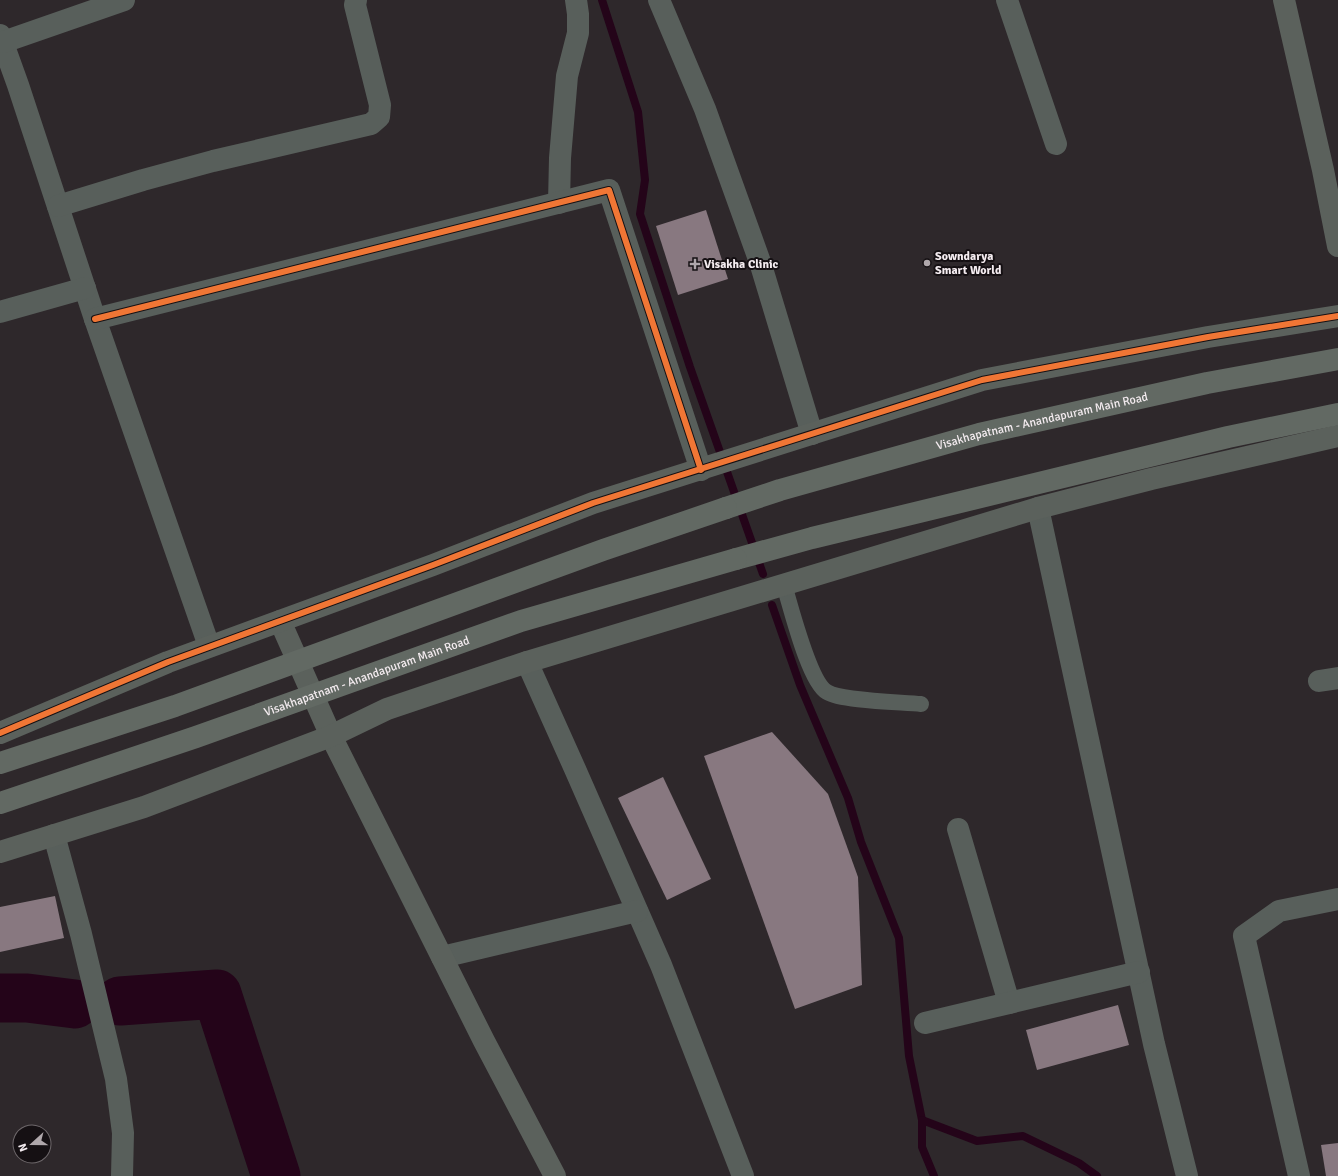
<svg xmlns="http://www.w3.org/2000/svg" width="1338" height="1176" viewBox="0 0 1338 1176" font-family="Signika,sans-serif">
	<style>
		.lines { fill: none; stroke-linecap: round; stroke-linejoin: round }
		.stream { stroke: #240419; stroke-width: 8 }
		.river { stroke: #240419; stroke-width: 49 }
		.building { fill: #887880 }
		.lane { stroke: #585f5b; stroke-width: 16 }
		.street { stroke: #585f5b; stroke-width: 22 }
		.secondary { stroke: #5b615c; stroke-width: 22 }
		.primary { stroke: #626963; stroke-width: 22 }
		.primary-bridge { stroke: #626963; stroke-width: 22 }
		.cycleway-casing { stroke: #151013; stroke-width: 8 }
		.cycleway { stroke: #f07635; stroke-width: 6 }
		.poi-dot { fill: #afa7ab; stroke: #151013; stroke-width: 1.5 }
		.labels { text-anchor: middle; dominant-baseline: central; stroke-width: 4; stroke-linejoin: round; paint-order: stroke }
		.poi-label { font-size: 12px; font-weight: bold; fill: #f4ecf0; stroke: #151013; text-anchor: start }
		.street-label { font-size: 12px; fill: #f4ecf0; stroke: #151013 }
	</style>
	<rect width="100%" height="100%" fill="#2e282b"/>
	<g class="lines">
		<!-- stream -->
		<g class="stream">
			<path d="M602,0L638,112L645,180L640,214L690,367L763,574"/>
			<path d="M772,605L800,685L848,798L861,842L899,938L909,1056L922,1120"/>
			<path d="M934,1176L922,1147V1120L977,1141L1023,1136L1079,1163L1097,1176"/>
		</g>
		<!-- river -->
		<g class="river">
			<path d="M0,998H27L75,1004"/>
			<path d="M120,1001L217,994L276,1176"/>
		</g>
	</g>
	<!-- building -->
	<g class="building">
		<path d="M706,210L728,279L678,295L656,226Z"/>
		<path d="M772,732L828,794L858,877L862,985L795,1009L704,756Z"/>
		<path d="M663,777L711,879L667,900L618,798Z"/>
		<path d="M55,896L64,938L0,952V907Z"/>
		<path d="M1118,1005L1129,1045L1037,1070L1026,1030Z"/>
		<path d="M1338,1143V1176H1326L1321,1145Z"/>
	</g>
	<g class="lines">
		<!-- lane -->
		<path class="lane" d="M784,585C791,607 809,682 827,692C841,701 901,702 921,704"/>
		<!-- street -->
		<g class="street">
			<path d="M659,0L705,109L760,262L812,434"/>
			<path d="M1007,0L1056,144"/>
			<path d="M0,35L18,85L95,319L209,646"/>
			<path d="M3,42L124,0"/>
			<path d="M559,203L560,158L567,76L578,33V14L576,0"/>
			<path d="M58,206L143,180L213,161L371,124L379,117L380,105L355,5L356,0"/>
			<path d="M0,312L85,288"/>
			<path d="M95,319L609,190L701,470"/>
			<path d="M1038,508L1154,1044L1187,1176"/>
			<path d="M527,662L575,769L661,965L743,1176"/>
			<path d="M1319,681L1338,678"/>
			<path d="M958,829L1009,1003"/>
			<path d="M54,835L81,934L116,1079L123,1133L122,1176"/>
			<path d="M442,957L637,911"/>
			<path d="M925,1023L1139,972"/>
			<path d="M1299,1176L1244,936L1279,911L1338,899"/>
		</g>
		<!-- secondary -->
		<g class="secondary">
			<path d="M1284,0L1323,170L1338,246"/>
			<path d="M280,621L331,736L484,1041L555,1176"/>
			<path d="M0,733L168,662L433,565L593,503L982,380L1208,337L1338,316"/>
			<path d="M0,852L144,807L331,736L387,709L527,662L1038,508L1151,479L1338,436"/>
		</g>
		<!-- primary -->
		<g class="primary">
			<path id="s1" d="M726,508L780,490L979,434L1207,383L1338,359"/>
			<path d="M736,559L812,538L1228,437L1338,414"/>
		</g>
		<!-- primary-bridge -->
		<g class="primary-bridge">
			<path d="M0,763L175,706L603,550L726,508"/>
			<path id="s2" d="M0,803L196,737L521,621L736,559"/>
		</g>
		<defs>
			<g id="cycleway">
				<path d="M95,319L609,190L701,470"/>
				<path d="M0,733L168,662L433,565L593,503L982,380L1208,337L1338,316"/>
			</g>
		</defs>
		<!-- cycleway casing -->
		<use href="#cycleway" class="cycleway-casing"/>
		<!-- cycleway -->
		<use href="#cycleway" class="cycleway"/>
	</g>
	<!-- markers -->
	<g class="poi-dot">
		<circle cx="927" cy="263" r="4"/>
		<path d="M693 258h4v4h4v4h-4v4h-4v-4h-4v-4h4z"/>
	</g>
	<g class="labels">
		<!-- poi labels -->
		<g class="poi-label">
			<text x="935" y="256">Sowndarya<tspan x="935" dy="14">Smart World</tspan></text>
			<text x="704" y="264">Visakha Clinic</text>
		</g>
		<!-- street labels -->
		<g class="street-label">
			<text stroke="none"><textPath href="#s1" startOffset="328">Visakhapatnam - Anandapuram Main Road</textPath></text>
			<text stroke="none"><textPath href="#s2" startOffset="388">Visakhapatnam - Anandapuram Main Road</textPath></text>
		</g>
	</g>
	<!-- north arrow -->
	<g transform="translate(32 1144) rotate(249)"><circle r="19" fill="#151013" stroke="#6e686b"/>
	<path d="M0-3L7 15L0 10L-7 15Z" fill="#afa7ab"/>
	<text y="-6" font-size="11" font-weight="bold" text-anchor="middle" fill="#f4ecf0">N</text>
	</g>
</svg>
